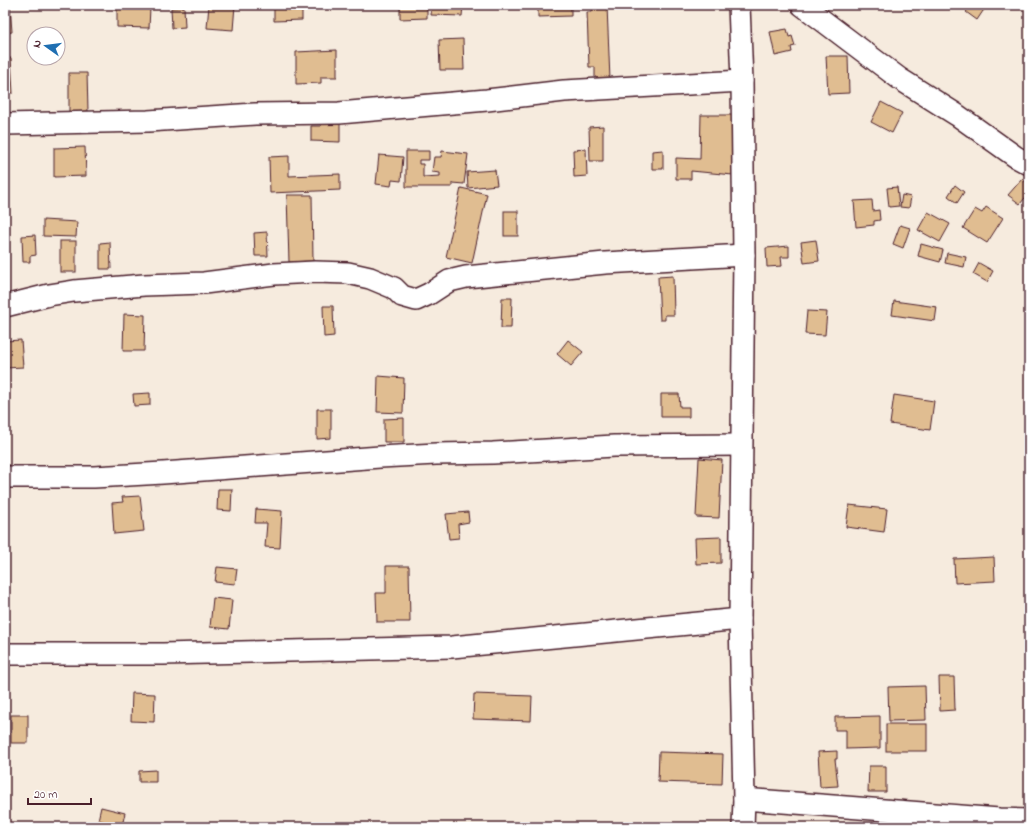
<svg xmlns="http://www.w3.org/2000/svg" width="1034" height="832" viewBox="0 0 1034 832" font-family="'Indie Flower',sans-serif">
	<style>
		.building { fill: #e0bd91; stroke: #4a1f2b }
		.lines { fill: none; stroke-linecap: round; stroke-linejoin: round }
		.street-casing { stroke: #4a1f2b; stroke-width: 24 }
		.street { stroke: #fff; stroke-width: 21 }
	</style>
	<rect width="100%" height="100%" fill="#f6ebde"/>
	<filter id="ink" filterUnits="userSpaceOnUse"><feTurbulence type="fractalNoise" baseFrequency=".025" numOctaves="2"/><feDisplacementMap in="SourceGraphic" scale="8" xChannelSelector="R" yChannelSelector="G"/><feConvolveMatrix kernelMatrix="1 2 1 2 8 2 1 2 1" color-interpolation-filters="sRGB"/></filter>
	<g filter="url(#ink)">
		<!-- building -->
		<g class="building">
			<path d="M5,5H10L12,32L5,33Z"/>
			<path d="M209,5H235L233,30L207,28Z"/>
			<path d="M274,5H302V20L274,21Z"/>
			<path d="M400,5L427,6V18L400,19Z"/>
			<path d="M432,5H463L462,16L431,15Z"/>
			<path d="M571,5V16L538,17V6Z"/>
			<path d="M972,5H987L977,20L966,12Z"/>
			<path d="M592,6H607L610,80L595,81V67H589L587,12H592Z"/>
			<path d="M184,7L185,27L172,28L171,8Z"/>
			<path d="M117,8H150L149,28L117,27Z"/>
			<path d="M787,29L789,37L792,36L795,46L791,47L792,52L775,56L770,32Z"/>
			<path d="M463,39L464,70H440L439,40Z"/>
			<path d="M337,50V77H321V83L296,84V52Z"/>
			<path d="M826,56H848L849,93L828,94Z"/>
			<path d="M11,58L13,93H5V59Z"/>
			<path d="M69,73H87L88,111L69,112Z"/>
			<path d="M881,102L902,113L892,133L871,122Z"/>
			<path d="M701,115H734L733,175L691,171V179H676V158L700,159Z"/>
			<path d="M322,121H340V142L311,141V126H321Z"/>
			<path d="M603,126V161H590L589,127Z"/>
			<path d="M85,147L86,176L54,177V148Z"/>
			<path d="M586,149L587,176L574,177L573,150Z"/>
			<path d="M663,150V169H652V151Z"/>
			<path d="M406,151H429V160H419V164H423V177L440,176V173L432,172L434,157H441L442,151L468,154L464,184L452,183V187H406Z"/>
			<path d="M379,155L403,157L401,181L392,180L391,186L376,184Z"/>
			<path d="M289,156V176L340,174V190L270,193L269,157Z"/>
			<path d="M495,170L497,185L468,188L467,172Z"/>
			<path d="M1022,179L1029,185V193L1020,204L1008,195Z"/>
			<path d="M955,185L964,192L957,203L948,196Z"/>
			<path d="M897,187L899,206L889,207L887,188Z"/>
			<path d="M461,188L487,194L472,263L446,257Z"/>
			<path d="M287,195H312L313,261L289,262Z"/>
			<path d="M902,195L911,197L909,208L900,207Z"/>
			<path d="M872,200L873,211L879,210L880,220L874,221V225L856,227L854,201Z"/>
			<path d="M986,207L1003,218L987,243L963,228L975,209L982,213Z"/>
			<rect x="504" y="211" width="14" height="25"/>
			<path d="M928,212L950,224L940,242L918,230Z"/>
			<path d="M43,220L77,222L76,237L43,236Z"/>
			<path d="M900,225L910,228L903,248L893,244Z"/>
			<path d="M267,232L268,256H255L254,233Z"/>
			<path d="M35,235L36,255L30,256V262H23L22,236Z"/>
			<path d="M816,240L819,261L804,263L801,242Z"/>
			<rect x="60" y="241" width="16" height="31"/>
			<path d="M110,242L111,269H100V243Z"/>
			<path d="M921,244L943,250L940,262L918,256Z"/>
			<path d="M789,246V257H781L782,266L767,267L766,248Z"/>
			<path d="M947,253L966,257L964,267L945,263Z"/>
			<path d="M979,263L993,271L987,282L973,274Z"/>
			<path d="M673,276L674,315H665V320H660L658,277Z"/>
			<path d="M502,298H512L511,328H501Z"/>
			<path d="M894,301L937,307L935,321L892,315Z"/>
			<path d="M323,306H333L334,336L324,337Z"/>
			<path d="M807,311L827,312L825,335L805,334Z"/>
			<path d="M124,314L145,315L144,351H123Z"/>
			<path d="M21,340L23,367L5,368V341Z"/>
			<path d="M568,340L583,352L571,366L557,354Z"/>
			<path d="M378,376L404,378L403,413L377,412Z"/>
			<path d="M150,393V405L134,406L133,394Z"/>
			<path d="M661,394H679L680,407H689V417H661Z"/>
			<path d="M894,395L934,401L930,430L890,424Z"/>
			<path d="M317,409H331V438L317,439Z"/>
			<path d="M404,418V442H384V419Z"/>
			<path d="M699,458L722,460L719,518L696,517Z"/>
			<path d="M218,489H232L231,511L217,510Z"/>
			<path d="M140,496L144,531L114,534L112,503L123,502L122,497Z"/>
			<path d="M849,505L887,509L884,532L846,527Z"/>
			<path d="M256,509L282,511L280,548L265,547L267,523H255Z"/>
			<path d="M468,512L469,522L458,524L459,538L449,539L446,514Z"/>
			<path d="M721,537V563L696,564L695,538Z"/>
			<path d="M994,557L995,581L955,583L954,559Z"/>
			<path d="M386,566H409L410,622H377L376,593H386Z"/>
			<path d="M217,567L237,569L235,584L215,582Z"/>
			<path d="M213,598L232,600L229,629L210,627Z"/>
			<path d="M939,677H954L955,710L940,711Z"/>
			<path d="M925,686L926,720L889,721L888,687Z"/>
			<path d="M132,693L155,694L154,722L131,721Z"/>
			<path d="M474,694L532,696L531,721L473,719Z"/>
			<rect x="11" y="715" width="17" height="28"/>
			<path d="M880,716V748L846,749V730H835V717Z"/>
			<rect x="886" y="724" width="41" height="27"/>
			<path d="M837,751V759H835L838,786L820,787L818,752Z"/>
			<path d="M659,752L723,754L722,784L658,782Z"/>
			<path d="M869,766H886V792H868Z"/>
			<path d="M156,770V782H139V771Z"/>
			<path d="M101,807L125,813L122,826L98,820Z"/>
			<path d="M149,823L160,825V827H148Z"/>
		</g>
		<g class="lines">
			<defs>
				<g id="street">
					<path d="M739,5L742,81L744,255L740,619L744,799L743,827"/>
					<path d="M802,5L900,79L957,115L1016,157L1029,164"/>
					<path d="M5,124L148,121L255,114L339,113L487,100L564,91L742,81"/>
					<path d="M5,306L49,295L74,291L144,285L204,283L274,274L315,272L348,273L370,278L394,288L402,296L416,300L429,294L449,281L466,277L605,263L744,255"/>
					<path d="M5,477H94L163,473L380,457L436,454L493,453L614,446L741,445"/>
					<path d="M5,654H163L452,647L740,619"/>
					<path d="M744,799L999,819L1029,820"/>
				</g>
			</defs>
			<!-- street casing -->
			<use href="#street" class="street-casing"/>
			<!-- street -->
			<use href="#street" class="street"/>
		</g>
	</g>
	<!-- margin -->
	<rect width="1034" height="832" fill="none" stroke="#fff" stroke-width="20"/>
	<rect x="10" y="10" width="1014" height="812" fill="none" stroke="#4a1f2b" stroke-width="1.5" filter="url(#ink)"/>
	<!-- north arrow -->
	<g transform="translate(46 46) rotate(284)"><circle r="19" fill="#ffffff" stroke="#b7a5aa"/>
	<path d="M0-3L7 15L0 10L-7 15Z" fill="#1f6fb2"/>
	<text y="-6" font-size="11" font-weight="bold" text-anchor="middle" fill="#4a1f2b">N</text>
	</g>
	<!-- scale -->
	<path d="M28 798v6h63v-6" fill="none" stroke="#4a1f2b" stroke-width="2"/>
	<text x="34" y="798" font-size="12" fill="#4a1f2b" stroke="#ffffff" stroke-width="3" paint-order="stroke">20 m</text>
</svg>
